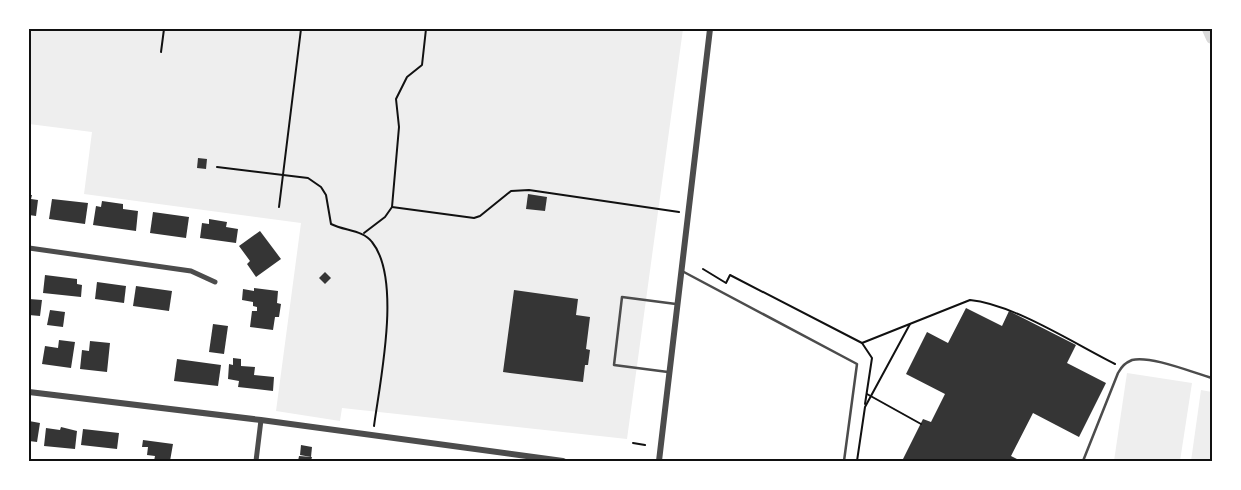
<svg xmlns="http://www.w3.org/2000/svg" width="1241" height="490" viewBox="0 0 1241 490" font-family="'Titillium Web',sans-serif">
	<style>
		.green { fill: #eee }
		.lines { fill: none; stroke-linecap: round; stroke-linejoin: round }
		.canal { stroke: #d9d9d9; stroke-width: 12 }
		.building { fill: #353535 }
		.path { stroke: #111; stroke-width: 2 }
		.service { stroke: #4c4c4c; stroke-width: 2.5 }
		.minor { stroke: #4c4c4c; stroke-width: 5 }
		.tertiary { stroke: #4c4c4c; stroke-width: 6 }
		.neatline { fill: none; stroke: #111; stroke-width: 2 }
	</style>
	<rect width="100%" height="100%" fill="#fff"/>
	<!-- green -->
	<g class="green">
		<path d="M29,29H683L627,439L342,408L340,421L276,411L301,223L84,194L92,132L29,124Z"/>
		<path d="M1127,373L1192,383L1180,461H1114Z"/>
		<path d="M1201,390L1212,392V461H1191Z"/>
	</g>
	<g class="lines">
		<!-- canal -->
		<path class="canal" d="M1208,29L1212,38"/>
	</g>
	<!-- building -->
	<g class="building">
		<path d="M198,158L207,159L206,169L197,168Z"/>
		<path d="M528,194L547,197L545,211L526,209Z"/>
		<path d="M29,195H32L31,199L38,200L36,216L29,215Z"/>
		<path d="M52,199L88,203L85,224L49,219Z"/>
		<path d="M102,201L123,204V209L138,211L136,231L93,225L96,206L101,207Z"/>
		<path d="M153,212L189,217L186,238L150,233Z"/>
		<path d="M209,219L227,222L226,227L238,229L236,243L200,238L202,223L209,224Z"/>
		<path d="M260,231L281,259L256,277L247,264L250,261L239,246Z"/>
		<path d="M325,272L331,278L325,284L319,278Z"/>
		<path d="M45,275L77,279V284L82,285L81,297L43,293Z"/>
		<path d="M97,282L126,286L124,303L95,299Z"/>
		<path d="M136,286L172,291L169,311L133,306Z"/>
		<path d="M254,288L278,291L277,303L281,304L279,317H275L273,330L250,327L252,311H257V307L253,306V302L242,300L243,289L254,291Z"/>
		<path d="M514,290L578,299L576,315L590,317L586,349L590,350L588,365H585L583,382L503,372Z"/>
		<path d="M29,299L42,300L40,316L29,315Z"/>
		<path d="M966,308L1002,326L1009,311L1076,345L1067,363L1106,383L1079,437L1033,413L1011,456L1017,459L1015,461H902L923,419L931,422L945,394L906,374L927,332L948,343Z"/>
		<path d="M50,310L65,312L63,327L47,325Z"/>
		<path d="M213,324L228,326L224,354L209,352Z"/>
		<path d="M59,340L75,342L71,368L42,364L45,346L58,348Z"/>
		<path d="M90,341L110,343L107,372L80,369L82,350L89,351Z"/>
		<path d="M233,358L241,359V366L255,367L254,375L274,377L273,391L238,387L239,381L228,379L229,364L233,365Z"/>
		<path d="M177,359L221,365L218,386L174,381Z"/>
		<path d="M29,421L40,423L37,442L29,441Z"/>
		<path d="M61,427L77,431L75,449L44,446L46,428L60,430Z"/>
		<path d="M83,429L119,433L117,449L81,445Z"/>
		<path d="M143,440L173,444L170,461H154L155,456L147,455L148,447H142Z"/>
		<path d="M301,445L312,447L311,457L300,455Z"/>
		<path d="M299,456L312,457L311,461H298Z"/>
	</g>
	<g class="lines">
		<!-- path -->
		<g class="path">
			<path d="M161,52L164,29"/>
			<path d="M217,167L308,178L321,187L326,195L331,224C345,231 363,230 372,242C402,279 380,381 374,426"/>
			<path d="M279,207L301,29"/>
			<path d="M392,207L474,218L480,216L511,191L529,190L679,212"/>
			<path d="M364,233L385,217L392,207L399,127L396,99L407,77L422,65L426,29"/>
			<path d="M703,269L726,283L730,275L862,343L970,300C1013,304 1075,344 1115,364"/>
			<path d="M862,343L872,358L865,404"/>
			<path d="M867,394L921,424"/>
			<path d="M633,443L645,445"/>
			<path d="M857,461L865,407L910,324"/>
		</g>
		<!-- service -->
		<g class="service">
			<path d="M682,271L857,364L844,461"/>
			<path d="M668,372L614,365L622,297L676,304"/>
			<path d="M1083,461L1118,373C1122,366 1125,363 1132,360C1150,355 1194,373 1212,378"/>
		</g>
		<!-- minor -->
		<g class="minor">
			<path d="M29,248L191,271L215,282"/>
			<path d="M256,461L261,420"/>
		</g>
		<!-- tertiary -->
		<g class="tertiary">
			<path d="M29,392L261,420L563,461"/>
			<path d="M659,461L710,29"/>
		</g>
	</g>
	<!-- border -->
	<rect width="1241" height="490" fill="none" stroke="#ffffff" stroke-width="60"/>
	<rect x="30" y="30" width="1181" height="430" class="neatline"/>
</svg>
